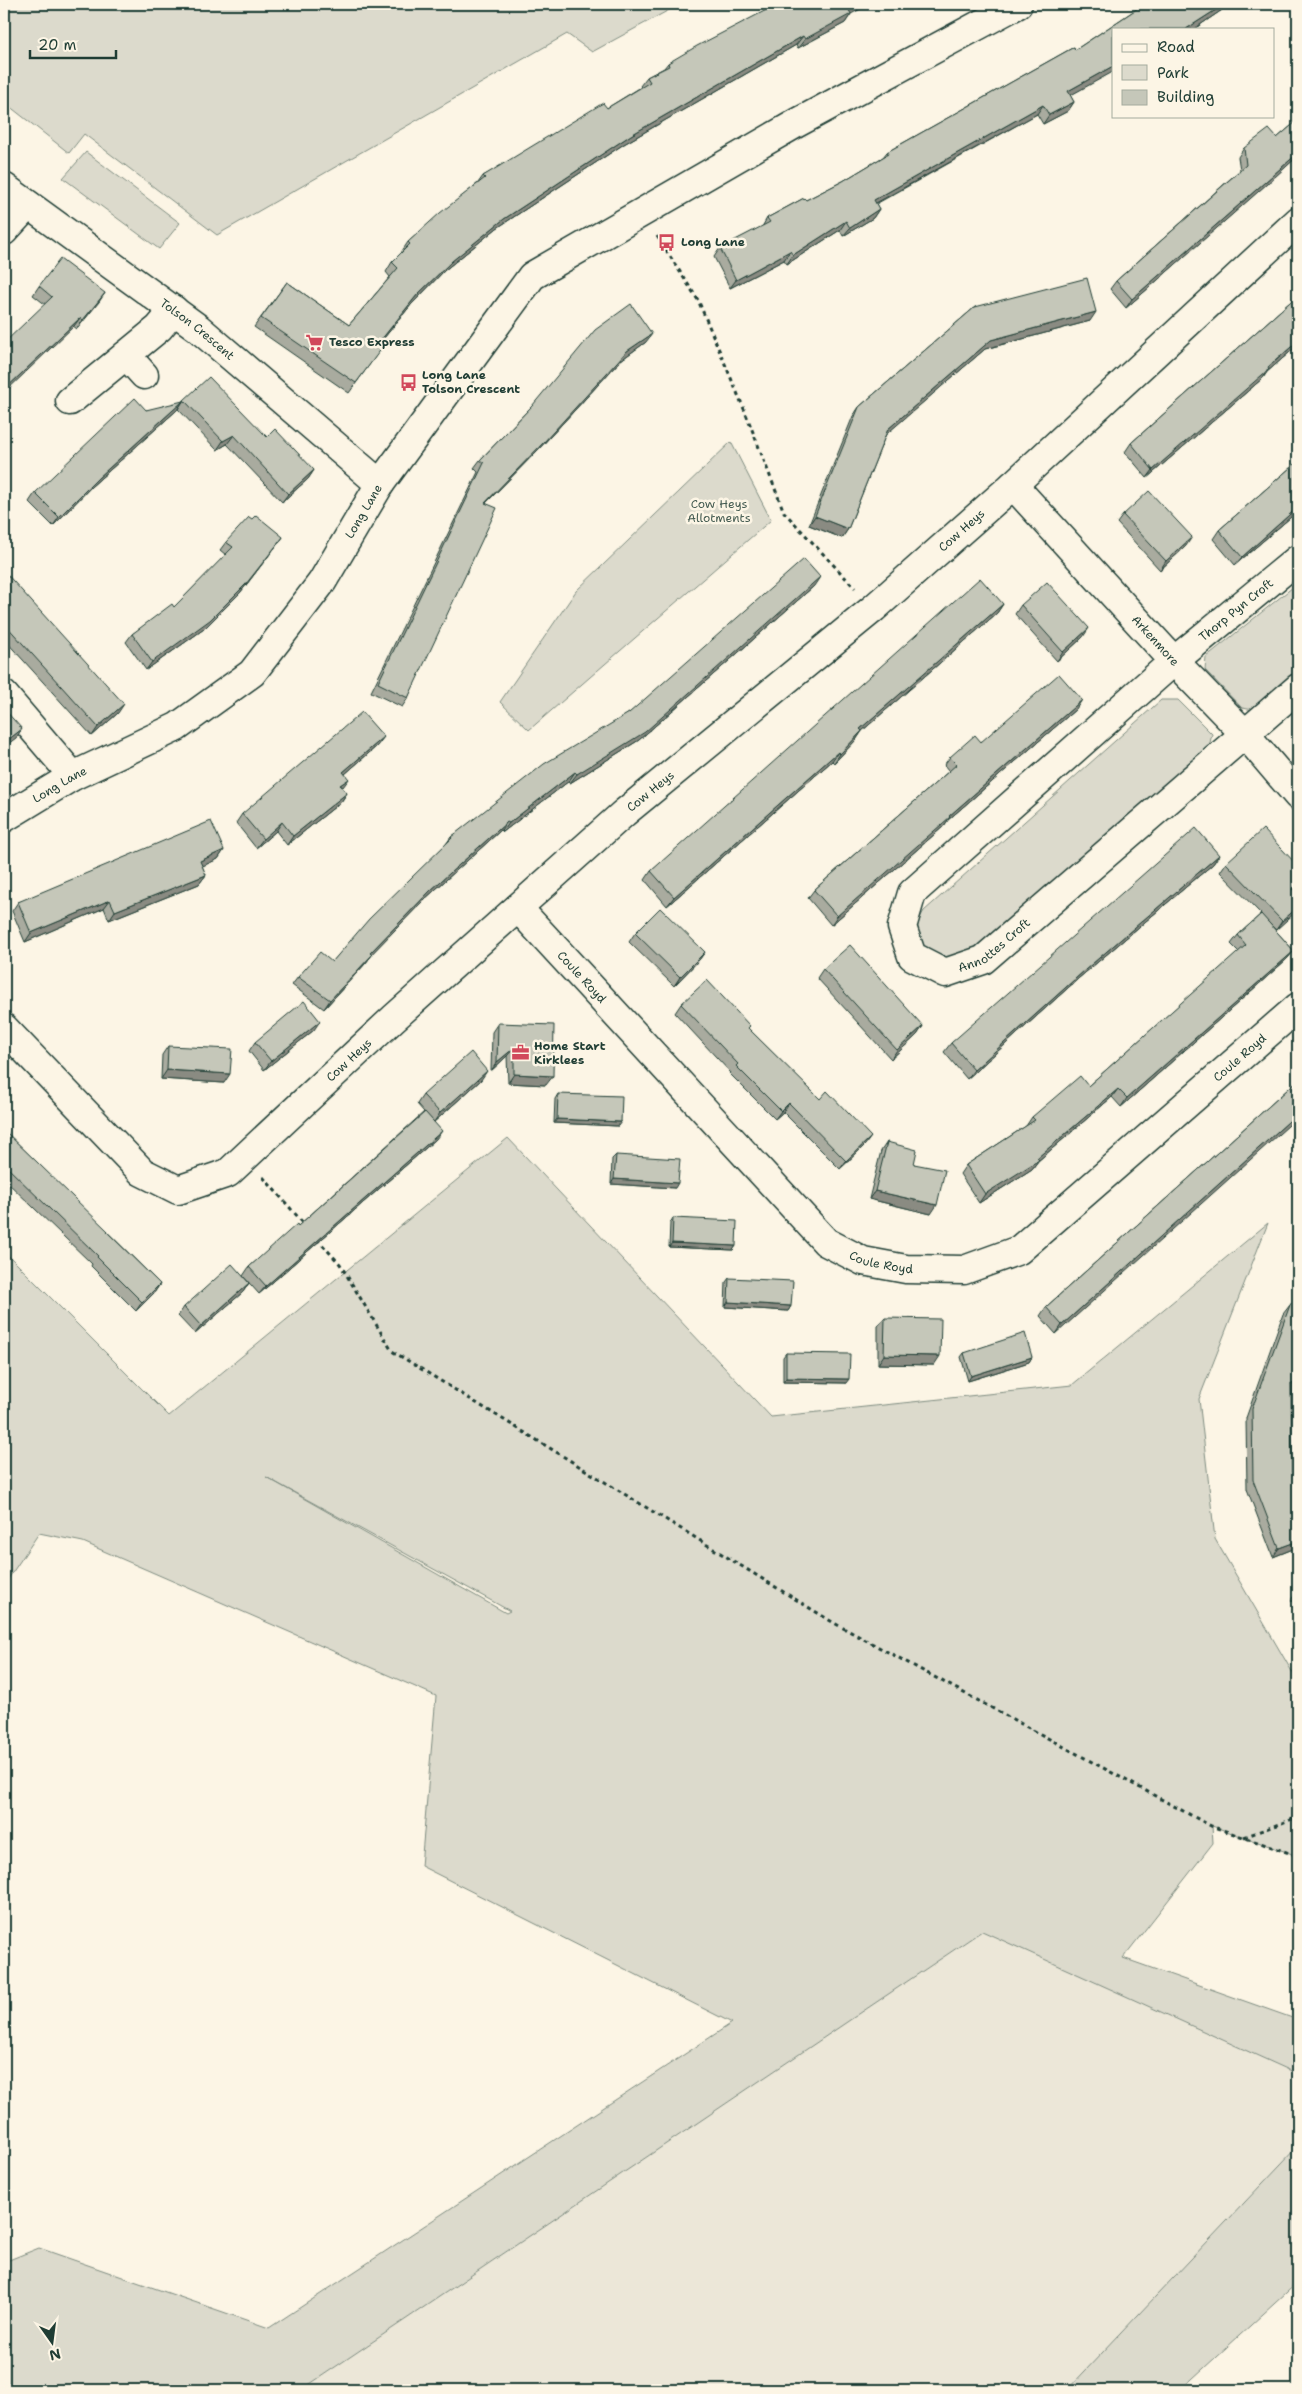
<svg xmlns="http://www.w3.org/2000/svg" width="1302" height="2394" viewBox="0 0 1302 2394" font-family="'Shantell Sans',sans-serif">
	<style>
		.built { fill: #ece7d8 }
		.green { fill: #dcdacc; stroke: #7e8c80; fill-rule: evenodd }
		.lines { fill: none; stroke-linecap: round; stroke-linejoin: round }
		.minor-casing { stroke: #1f3d34; stroke-width: 31 }
		.path { stroke: #1f3d34; stroke-width: 3; stroke-dasharray: 4 4; stroke-linecap: butt }
		.minor { stroke: #fcf5e5; stroke-width: 28 }
		.wall { fill: #a9ab9f; stroke: #1f3d34 }
		.shaded-wall { fill: #8a8b82; stroke: #1f3d34 }
		.building { fill: #c5c7b9; stroke: #1f3d34 }
		.labels { text-anchor: middle; dominant-baseline: central; stroke-width: 5; stroke-linejoin: round; paint-order: stroke }
		.poi-label { font-size: 12px; font-weight: bold; fill: #1f3d34; stroke: #fcf5e5; text-anchor: start }
		.street-label { font-size: 12px; fill: #1f3d34; stroke: #fcf5e5 }
		.park-label { font-size: 12px; fill: #455c52; stroke: #fcf5e5 }
	</style>
	<rect width="100%" height="100%" fill="#fcf5e5"/>
	<filter id="ink" filterUnits="userSpaceOnUse"><feTurbulence type="fractalNoise" baseFrequency=".02" numOctaves="2"/><feDisplacementMap in="SourceGraphic" scale="10" xChannelSelector="R" yChannelSelector="G"/><feConvolveMatrix kernelMatrix="1 2 1 2 8 2 1 2 1" color-interpolation-filters="sRGB"/></filter>
	<g filter="url(#ink)">
		<!-- built -->
		<path class="built" d="M982,1931L1298,2074V2146L1067,2390H301Z"/>
		<!-- green -->
		<g class="green">
			<path d="M4,4H680L592,52L567,34L217,235L84,134L69,153L4,102Z"/>
			<path d="M86,152L180,223L159,249L63,178Z"/>
			<path d="M731,442L771,520L529,730L500,702L576,591Z"/>
			<path d="M1298,583V672L1254,710L1242,708L1205,670L1206,657Z"/>
			<path d="M1161,700H1178L1212,734L1208,751L967,955L957,960L926,956C918,938 913,928 924,911Z"/>
			<path d="M508,1138L771,1417L1072,1385L1268,1223L1199,1399L1215,1539L1298,1682V1856L1212,1826L1213,1843L1123,1958L1298,2020V2074L982,1931L301,2390H4V2262L39,2248L269,2328L732,2023L421,1866L436,1696L83,1542L39,1533L4,1585V1251L169,1416ZM266,1477L510,1611L506,1613Z"/>
			<path d="M1298,2146V2282L1180,2390H1067Z"/>
		</g>
		<g class="lines">
			<defs>
				<g id="minor">
					<path id="s1" d="M4,187L198,328L380,484"/>
					<path d="M4,231L28,205"/>
					<path d="M126,355L144,375"/>
					<path d="M70,401L159,328L174,310"/>
					<path id="s2" d="M1013,485L1174,661L1245,734L1298,796"/>
					<path id="s3" d="M1298,559L1174,661L912,893L902,927L912,956L945,973L983,960L1298,688"/>
					<path d="M4,695L73,776"/>
					<path id="s4" d="M4,818L73,776L177,727L252,673L322,582L380,484L532,276L797,123L1018,4"/>
					<path id="s5" d="M518,908L826,1242L863,1261L906,1269L964,1270L1019,1250L1298,1007"/>
					<path id="s6" d="M4,1028L142,1172L178,1190L228,1173L394,1018L624,813L874,608L1013,485L1298,221"/>
				</g>
			</defs>
			<!-- minor casing -->
			<use href="#minor" class="minor-casing"/>
			<!-- path -->
			<g class="path">
				<path d="M657,236L698,300L744,409L784,512L855,588"/>
				<path d="M263,1177L305,1225"/>
				<path d="M317,1239L340,1264L392,1351L834,1623L1211,1826L1298,1856"/>
				<path d="M1244,1837L1298,1817"/>
			</g>
			<!-- minor -->
			<use href="#minor" class="minor"/>
		</g>
		<!-- wall -->
		<g class="wall">
			<path d="M1144,4H1227L1222,10L1194,29H1113V71L1070,95L1074,102L1068,111L1043,124L1037,114L876,204L879,209L873,218L843,236L840,230L787,264L784,260L730,288L714,257L720,248L762,227L767,218L804,198L806,200L843,181L883,157L887,152L1074,47L1075,50Z"/>
			<path d="M851,14L845,23L798,48L796,45L624,144L497,228L445,270L411,305L378,345L375,357L349,393L254,327L287,282L349,325L390,277L386,272L392,262L402,252V251L408,242L478,183L483,176L607,108L641,87L640,86L647,77L664,68L668,63Z"/>
			<path d="M1298,120V156L1126,308L1110,289L1116,281L1240,170L1238,157L1244,148L1277,138Z"/>
			<path d="M39,286L105,293L77,329L33,295Z"/>
			<path d="M1298,295V345L1267,372L1263,378L1147,478L1125,452L1131,443Z"/>
			<path d="M975,307L1090,321L985,349L886,434L848,529L842,538L809,525L853,416L859,407Z"/>
			<path d="M646,342L621,360L537,451L486,503L408,698L402,707L371,692L478,472L474,468L480,460L532,406Z"/>
			<path d="M184,400L314,470L308,479L282,502L227,444L217,450L178,409Z"/>
			<path d="M146,410H177L92,486L53,526L29,502L35,493Z"/>
			<path d="M1298,461V511L1235,565L1213,539L1219,530Z"/>
			<path d="M1123,515L1186,546L1160,570L1117,523Z"/>
			<path d="M283,537L240,593L204,629L146,670L126,642L132,634L174,607L226,555L220,550L226,542Z"/>
			<path d="M4,571L118,713L92,736L4,639Z"/>
			<path d="M814,586L639,740L570,783L569,781L503,832L501,830L425,899L371,954L372,955L365,964L324,1009L292,985L298,977L332,962L446,844L451,837L629,713Z"/>
			<path d="M1003,604L997,613L862,731L856,740L834,763L832,761L667,906L645,880L651,871Z"/>
			<path d="M1021,605L1083,637L1057,661L1015,614Z"/>
			<path d="M1076,709L948,820L944,826L831,925L808,898L814,890L949,771L944,765L950,757L981,742Z"/>
			<path d="M377,746L345,774L342,788L347,793L341,802L287,845L276,831L256,848L236,823L242,814Z"/>
			<path d="M224,850L218,859L202,866L206,875L199,884L109,920L104,908L25,942L12,911L18,902Z"/>
			<path d="M1219,855L1213,864L1079,978L967,1079L944,1052L951,1043Z"/>
			<path d="M1226,863L1293,890L1298,907L1276,930L1267,921L1294,951L1287,959L1121,1107L1112,1097L1038,1161L1032,1169L979,1203L960,1174L966,1165L1026,1126L1032,1117L1088,1086L1239,952L1231,944L1238,935L1261,914L1220,872Z"/>
			<path d="M635,933L705,952L699,960L674,986L629,942Z"/>
			<path d="M823,969L923,1026L917,1035L891,1059L817,978Z"/>
			<path d="M681,1004L749,1029L865,1145L840,1169L783,1112L775,1119L730,1074L731,1073L675,1013Z"/>
			<path d="M498,1023L546,1085L508,1083L507,1056L491,1071L492,1032Z"/>
			<path d="M314,1030L264,1070L249,1051L255,1042Z"/>
			<path d="M168,1046L224,1083L161,1079L162,1055Z"/>
			<path d="M481,1080L434,1122L436,1139L259,1294L243,1276L249,1267L298,1226L424,1112L417,1104L423,1095Z"/>
			<path d="M1298,1080L1056,1334L1040,1316L1046,1307Z"/>
			<path d="M558,1094L618,1126L554,1123L555,1099Z"/>
			<path d="M4,1130L160,1284L154,1293L136,1311L91,1266L92,1264L4,1179Z"/>
			<path d="M887,1142L914,1164L931,1214L869,1199L881,1151Z"/>
			<path d="M616,1155L675,1188L611,1184L612,1159Z"/>
			<path d="M673,1218L736,1246L733,1250L669,1247L670,1223Z"/>
			<path d="M729,1278L791,1306L788,1311L725,1307L726,1282Z"/>
			<path d="M249,1283L243,1292L195,1334L178,1316L184,1307Z"/>
			<path d="M1290,1305L1295,1396L1291,1394L1292,1472L1298,1489V1547L1273,1557L1247,1489L1246,1418L1283,1314Z"/>
			<path d="M885,1318L934,1365L878,1364V1326Z"/>
			<path d="M786,1353L846,1383L783,1382V1357Z"/>
			<path d="M964,1353L1032,1357L1029,1362L968,1381L961,1357Z"/>
			<path d="M1298,1590V1605L1291,1600Z"/>
		</g>
		<!-- shaded-wall -->
		<g class="shaded-wall">
			<path d="M860,4H870L851,14L845,23L798,48L805,39L849,10Z"/>
			<path d="M1225,4H1227L1222,10L1194,29H1186Z"/>
			<path d="M803,36L796,45L624,144L497,228L445,270L411,305L371,354L377,345L417,295L452,261L504,219L631,135Z"/>
			<path d="M1113,66V71L1111,73L1062,100L1068,91Z"/>
			<path d="M1074,102L1068,111L1043,124L1049,115Z"/>
			<path d="M1043,105L1037,114L867,208L874,200Z"/>
			<path d="M1298,153V156L1275,177L1126,308L1132,299Z"/>
			<path d="M879,209L873,218L843,236L850,228Z"/>
			<path d="M846,221L840,230L787,264L793,255Z"/>
			<path d="M790,251L784,260L730,288L736,280Z"/>
			<path d="M105,293L99,302L77,329L83,320Z"/>
			<path d="M1096,312L1090,321L985,349L882,438L888,429L991,340Z"/>
			<path d="M80,318L74,326L4,393V390Z"/>
			<path d="M652,334L646,342L621,360L537,451L478,511L485,503L627,351Z"/>
			<path d="M1298,341V345L1267,372L1263,378L1147,478L1153,470Z"/>
			<path d="M183,401L177,410L92,486L53,526L59,517L98,478Z"/>
			<path d="M234,435L227,444L217,450L223,441Z"/>
			<path d="M314,470L308,479L282,502L288,494Z"/>
			<path d="M1298,507V511L1235,565L1242,557Z"/>
			<path d="M815,516L848,529L842,538L809,525Z"/>
			<path d="M283,537L240,593L204,629L146,670L152,662Z"/>
			<path d="M1192,537L1186,546L1160,570L1166,561Z"/>
			<path d="M820,577L814,586L639,740L570,783L577,774Z"/>
			<path d="M1003,604L997,613L854,738L860,729Z"/>
			<path d="M1089,628L1083,637L1057,661L1063,652Z"/>
			<path d="M1082,700L1076,709L948,820L944,826L831,925L837,916L949,816Z"/>
			<path d="M124,704L118,713L92,736L98,727Z"/>
			<path d="M22,729L16,738L4,747V743Z"/>
			<path d="M862,731L856,740L834,763L840,754Z"/>
			<path d="M384,737L377,746L337,781L343,772Z"/>
			<path d="M838,752L832,761L667,906L674,897Z"/>
			<path d="M575,772L569,781L503,832L509,823Z"/>
			<path d="M349,779L343,787L340,785Z"/>
			<path d="M347,793L341,802L287,845L293,836Z"/>
			<path d="M282,822L276,831L256,848L263,839Z"/>
			<path d="M507,822L501,830L425,899L364,962L370,953L431,890Z"/>
			<path d="M224,850L218,859L194,870L200,861Z"/>
			<path d="M1219,855L1213,864L1079,978L967,1079L974,1070L1085,970Z"/>
			<path d="M206,875L199,884L109,920L115,911Z"/>
			<path d="M1298,883V885L1286,898L1292,889Z"/>
			<path d="M110,900L104,908L25,942L31,933Z"/>
			<path d="M1298,907V910L1276,930L1282,921Z"/>
			<path d="M1294,951L1287,959L1121,1107L1127,1098Z"/>
			<path d="M705,952L699,960L674,986L680,977Z"/>
			<path d="M372,955L365,964L324,1009L330,1000Z"/>
			<path d="M320,1021L314,1030L264,1070L271,1061Z"/>
			<path d="M923,1026L917,1035L891,1059L897,1050Z"/>
			<path d="M514,1048L507,1056L491,1071L497,1062Z"/>
			<path d="M167,1070L230,1074L224,1083L161,1079Z"/>
			<path d="M487,1071L481,1080L434,1122L440,1113Z"/>
			<path d="M514,1074L553,1076L546,1085L508,1083Z"/>
			<path d="M1118,1089L1112,1097L1038,1161L1032,1169L979,1203L985,1194L1037,1158Z"/>
			<path d="M789,1103L783,1112L775,1119L781,1111Z"/>
			<path d="M1298,1113V1117L1056,1334L1062,1325Z"/>
			<path d="M557,1119L621,1122L618,1126L554,1123Z"/>
			<path d="M442,1131L436,1139L259,1294L266,1286Z"/>
			<path d="M871,1137L865,1145L840,1169L846,1161Z"/>
			<path d="M614,1179L678,1183L675,1188L611,1184Z"/>
			<path d="M875,1191L937,1205L931,1214L869,1199Z"/>
			<path d="M672,1243L736,1246L733,1250L669,1247Z"/>
			<path d="M249,1283L243,1292L195,1334L201,1326Z"/>
			<path d="M160,1284L154,1293L136,1311L142,1302Z"/>
			<path d="M728,1302L791,1306L788,1311L725,1307Z"/>
			<path d="M884,1355L940,1356L934,1365L878,1364Z"/>
			<path d="M1032,1357L1029,1362L968,1381L971,1376Z"/>
			<path d="M786,1378L849,1379L846,1383L783,1382Z"/>
			<path d="M1291,1383L1298,1386V1391L1295,1396L1285,1392Z"/>
			<path d="M1298,1541V1547L1273,1557L1279,1548Z"/>
		</g>
		<!-- building -->
		<g class="building">
			<path d="M778,4H860L849,10L851,14L805,39L803,36L631,135L504,219L452,261L417,295L377,345L382,348L356,383L261,318L287,282L349,325L398,268L392,262L410,244L408,242L440,213L485,178L483,176L603,103L607,108L650,82L647,77L669,66L668,63L697,46Z"/>
			<path d="M1144,4H1225L1186,29H1113V66L1068,91L1074,102L1049,115L1043,105L874,200L879,209L850,228L846,221L793,255L790,251L736,280L720,248L770,222L767,218L804,198L806,200L843,181L888,154L887,152L1074,47L1075,50Z"/>
			<path d="M1298,120V153L1132,299L1116,281L1246,165L1244,148L1269,129L1277,138Z"/>
			<path d="M60,259L105,293L83,320L80,318L4,390V343L52,297L39,286Z"/>
			<path d="M1087,278L1096,312L991,340L888,429L848,529L815,516L859,407L975,307Z"/>
			<path d="M1298,295V341L1268,367L1269,369L1153,470L1131,443Z"/>
			<path d="M631,304L652,334L627,351L544,442L485,503L497,508L408,698L378,683L484,463L480,460L532,406L595,330Z"/>
			<path d="M209,377L267,437L275,429L314,470L288,494L234,435L223,441L184,400Z"/>
			<path d="M135,398L146,410L183,401L98,478L59,517L35,493Z"/>
			<path d="M1298,461V507L1242,557L1219,530Z"/>
			<path d="M1149,491L1192,537L1166,561L1123,515Z"/>
			<path d="M256,515L283,537L246,584L210,620L152,662L132,634L172,604L174,607L233,547L226,542L249,517L252,519Z"/>
			<path d="M804,559L820,577L645,732L577,774L575,772L509,823L507,822L431,890L370,953L372,955L330,1000L298,977L320,952L332,962L369,919L452,838L451,837L544,764L629,713Z"/>
			<path d="M4,571L124,704L98,727L4,623Z"/>
			<path d="M980,578L1003,604L860,729L862,731L840,754L838,752L674,897L651,871Z"/>
			<path d="M1047,582L1089,628L1063,652L1021,605Z"/>
			<path d="M1059,674L1082,700L949,816L950,817L837,916L814,890L957,764L950,757L975,735L981,742Z"/>
			<path d="M4,709L22,729L4,743Z"/>
			<path d="M362,712L384,737L343,772L349,779L340,785L347,793L293,836L282,822L263,839L242,814Z"/>
			<path d="M211,821L224,850L200,861L206,875L115,911L110,900L31,933L18,902Z"/>
			<path d="M1196,828L1219,855L1085,970L974,1070L951,1043Z"/>
			<path d="M1263,829L1298,866V883L1292,889L1298,895V907L1282,921L1226,863Z"/>
			<path d="M660,908L705,952L680,977L635,933Z"/>
			<path d="M1261,914L1294,951L1127,1098L1118,1089L1037,1158L1039,1160L985,1194L966,1165L1035,1120L1032,1117L1080,1076L1088,1086L1246,945L1238,935Z"/>
			<path d="M850,945L923,1026L897,1050L823,969Z"/>
			<path d="M707,980L750,1026L748,1028L820,1099L827,1091L871,1137L846,1161L789,1103L781,1111L736,1066L738,1064L681,1004Z"/>
			<path d="M304,1001L320,1021L271,1061L255,1042Z"/>
			<path d="M498,1023L554,1025L553,1076L514,1074V1048L497,1062Z"/>
			<path d="M168,1046L232,1049L230,1074L167,1070Z"/>
			<path d="M471,1052L487,1071L440,1113L423,1095Z"/>
			<path d="M1298,1080V1113L1062,1325L1046,1307Z"/>
			<path d="M558,1094L622,1096L621,1122L557,1119Z"/>
			<path d="M425,1112L442,1131L266,1286L249,1267L297,1224L298,1226Z"/>
			<path d="M4,1130L108,1231L107,1232L160,1284L142,1302L97,1257L98,1256L4,1164Z"/>
			<path d="M887,1142L917,1150L914,1164L945,1170L937,1205L875,1191Z"/>
			<path d="M616,1155L680,1159L678,1183L614,1179Z"/>
			<path d="M673,1218L737,1221L736,1246L672,1243Z"/>
			<path d="M232,1264L249,1283L201,1326L184,1307Z"/>
			<path d="M729,1278L793,1281L791,1306L728,1302Z"/>
			<path d="M1298,1294V1386L1291,1383L1292,1472L1298,1489V1541L1279,1548L1253,1480L1252,1409L1290,1305Z"/>
			<path d="M885,1318L941,1319L940,1356L884,1355Z"/>
			<path d="M1025,1333L1032,1357L971,1376L964,1353Z"/>
			<path d="M786,1353L850,1354L849,1379L786,1378Z"/>
		</g>
	</g>
	<!-- icons -->
	<defs>
		<symbol id="bus-bare" viewBox="-9 -9 18 18"><path d="M-5-6H5V4H4V6H2V4H-2V6H-4V4H-5ZM-3.5-4V0h7V-4ZM-3.5 1.2v1.5H-2V1.2ZM2 1.2v1.5H3.5V1.2Z" fill="#d1495b" stroke="#fcf5e5" stroke-width="2.5" paint-order="stroke"/></symbol>
		<symbol id="supermarket-bare" viewBox="-9 -9 18 18"><path d="M-6-5.5h2.5l.6 2H6L4.5 2H-2.5L-4.4-4H-6ZM-1.5 3.2a1.3 1.3 0 1 0 .1 0ZM3 3.2a1.3 1.3 0 1 0 .1 0Z" fill="#d1495b" stroke="#fcf5e5" stroke-width="2.5" paint-order="stroke"/></symbol>
		<symbol id="office-bare" viewBox="-9 -9 18 18"><path d="M-6-3h4V-5.5h4V-3h4V5H-6ZM-1-4.5V-3h2v-1.5ZM-6 0V1H6V0Z" fill="#d1495b" stroke="#fcf5e5" stroke-width="2.5" paint-order="stroke"/></symbol>
	</defs>
	<g fill-rule="evenodd">
		<use href="#bus-bare" x="654" y="230" width="25" height="25"/>
		<use href="#supermarket-bare" x="302" y="330" width="25" height="25"/>
		<use href="#bus-bare" x="396" y="370" width="25" height="25"/>
		<use href="#office-bare" x="508" y="1040" width="25" height="25"/>
	</g>
	<g class="labels">
		<!-- poi labels -->
		<g class="poi-label">
			<text x="681" y="242">Long Lane</text>
			<text x="329" y="342">Tesco Express</text>
			<text x="422" y="375">Long Lane<tspan x="422" dy="14">Tolson Crescent</tspan></text>
			<text x="534" y="1046">Home Start<tspan x="534" dy="14">Kirklees</tspan></text>
		</g>
		<!-- street labels -->
		<g class="street-label">
			<text stroke="none"><textPath href="#s1" startOffset="240">Tolson Crescent</textPath></text>
			<text stroke="none"><textPath href="#s4" startOffset="485">Long Lane</textPath></text>
			<text stroke="none"><textPath href="#s6" startOffset="1268">Cow Heys</textPath></text>
			<text transform="translate(1236 610) rotate(-39)">Thorp Pyn Croft</text>
			<text stroke="none"><textPath href="#s2" startOffset="211">Arkenmore</textPath></text>
			<text stroke="none"><textPath href="#s4" startOffset="65">Long Lane</textPath></text>
			<text stroke="none"><textPath href="#s6" startOffset="862">Cow Heys</textPath></text>
			<text stroke="none"><textPath href="#s3" startOffset="671">Annottes Croft</textPath></text>
			<text stroke="none"><textPath href="#s5" startOffset="94">Coule Royd</textPath></text>
			<text stroke="none"><textPath href="#s5" startOffset="949">Coule Royd</textPath></text>
			<text stroke="none"><textPath href="#s6" startOffset="458">Cow Heys</textPath></text>
			<text stroke="none"><textPath href="#s5" startOffset="514">Coule Royd</textPath></text>
		</g>
		<!-- park labels -->
		<g class="park-label">
			<text x="719" y="504">Cow Heys<tspan x="719" dy="14">Allotments</tspan></text>
		</g>
	</g>
	<!-- margin -->
	<rect width="1302" height="2394" fill="none" stroke="#fcf5e5" stroke-width="20"/>
	<rect x="10" y="10" width="1282" height="2374" fill="none" stroke="#1f3d34" stroke-width="2" filter="url(#ink)"/>
	<!-- legend -->
	<rect x="1112" y="28" width="162" height="90" fill="#fcf5e5" stroke="#a4ab9e"/>
	<rect x="1122" y="44" width="25" height="8" fill="#fcf5e5" stroke="#a4ab9e"/>
	<text x="1157" y="52" font-size="15" fill="#1f3d34">Road</text>
	<rect x="1122" y="65" width="25" height="15" fill="#dcdacc" stroke="#a4ab9e"/>
	<text x="1157" y="78" font-size="15" fill="#1f3d34">Park</text>
	<rect x="1122" y="90" width="25" height="15" fill="#c5c7b9" stroke="#a4ab9e"/>
	<text x="1157" y="102" font-size="15" fill="#1f3d34">Building</text>
	<!-- north arrow -->
	<g transform="translate(52 2342) rotate(166)" stroke="#fcf5e5" stroke-width="4" paint-order="stroke">
	<path d="M0-4L9 19L0 12L-9 19Z" fill="#1f3d34"/>
	<text y="-8" font-size="14" font-weight="bold" text-anchor="middle" fill="#1f3d34">N</text>
	</g>
	<!-- scale -->
	<path d="M30 50v8h86v-8" fill="none" stroke="#1f3d34" stroke-width="2.5"/>
	<text x="38" y="50" font-size="15" fill="#1f3d34" stroke="#fcf5e5" stroke-width="4" paint-order="stroke">20 m</text>
</svg>
